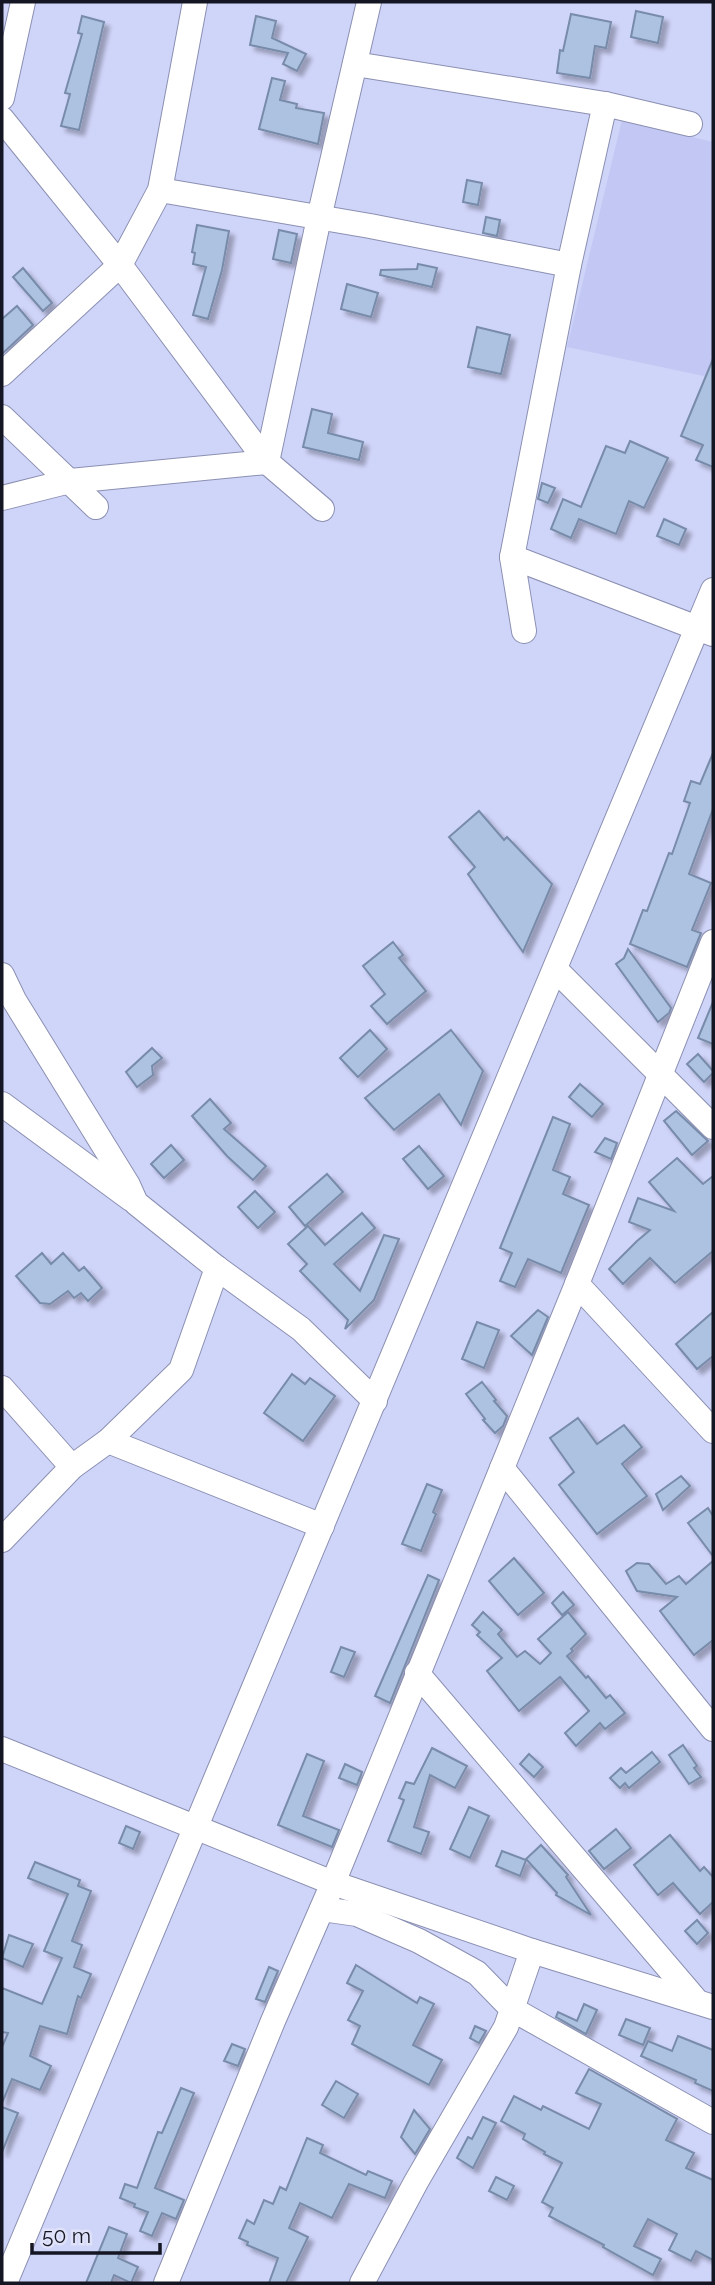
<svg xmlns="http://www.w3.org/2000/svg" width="715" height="2285" viewBox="0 0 715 2285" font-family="Raleway,sans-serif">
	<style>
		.built { fill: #c2c8f3 }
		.building { fill: #adc2e1; stroke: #788ba9; stroke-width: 2; filter: url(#shadow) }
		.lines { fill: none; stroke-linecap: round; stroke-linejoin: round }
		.minor-casing { stroke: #8b90b2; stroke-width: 26 }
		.minor { stroke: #fff; stroke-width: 24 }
	</style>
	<defs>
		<filter id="shadow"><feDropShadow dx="5" dy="5" stdDeviation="2" flood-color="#0004"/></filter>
	</defs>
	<rect width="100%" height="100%" fill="#cfd4f9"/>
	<!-- built -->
	<path class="built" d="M622,120L713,142V378L567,347Z"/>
	<!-- building -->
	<g class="building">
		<path d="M636,11L663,17L658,43L631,37Z"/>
		<path d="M571,14L611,22L606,48L595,46L590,78L557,73L560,50L563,51Z"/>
		<path d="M82,16L104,22L79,130L61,126L70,94L65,93L82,34L78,33Z"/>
		<path d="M256,16L276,21L272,38L306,54L297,71L283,64L288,53L250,45Z"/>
		<path d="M272,78L285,81L280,100L297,104L296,108L324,113L318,144L259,129Z"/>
		<path d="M467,180L482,183L478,205L463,202Z"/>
		<path d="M486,217L500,220L497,236L483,233Z"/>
		<path d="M197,225L229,231L222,270L208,319L193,315L206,267L193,264L195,253L192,252Z"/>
		<path d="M279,230L297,234L291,263L273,259Z"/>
		<path d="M418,264L437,268L432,287L380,275L381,270L417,269Z"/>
		<path d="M23,268L52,303L43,311L13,277Z"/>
		<path d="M347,284L378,293L371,317L341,309Z"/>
		<path d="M17,306L33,325L2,354V319Z"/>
		<path d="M477,327L510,335L501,374L468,367Z"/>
		<path d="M713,359V467L696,460L703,445L681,436Z"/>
		<path d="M312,409L332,414L328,433L363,442L359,460L303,447Z"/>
		<path d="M630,441L668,458L644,508L629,501L616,534L579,519L571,538L551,529L563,499L581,507L606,446L625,453Z"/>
		<path d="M542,483L555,488L548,503L538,499Z"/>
		<path d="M664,519L686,529L679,545L657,536Z"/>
		<path d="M713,753V809L689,874L711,883L692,930L701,933L687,967L630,944L643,910L647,911L669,853L672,854L690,803L684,801L691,781L700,784Z"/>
		<path d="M479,811L504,840L507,837L552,884L523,952L468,874L475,867L449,837Z"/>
		<path d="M393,942L403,955L399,958L426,991L387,1024L371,1006L385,994L363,966Z"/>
		<path d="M628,949L671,1008L669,1013L658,1022L616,964L624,958Z"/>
		<path d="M713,1002V1044L698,1038Z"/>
		<path d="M370,1030L387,1049L358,1077L340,1058Z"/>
		<path d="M451,1030L483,1071L461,1125L439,1094L394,1130L365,1098Z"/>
		<path d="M152,1048L162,1058L152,1066L153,1075L137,1087L126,1072Z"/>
		<path d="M698,1054L713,1071V1073L704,1082L687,1064Z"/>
		<path d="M580,1084L603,1104L592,1117L569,1097Z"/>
		<path d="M210,1099L231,1123L224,1129L266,1166L253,1180L227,1156L192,1116Z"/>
		<path d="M676,1111L708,1141L692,1155L664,1121Z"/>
		<path d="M553,1117L570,1124L553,1170L570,1177L563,1194L589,1205L561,1273L528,1259L515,1287L500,1281L512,1253L500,1248Z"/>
		<path d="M605,1138L617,1143L611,1159L595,1152Z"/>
		<path d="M171,1145L184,1160L164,1178L151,1164Z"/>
		<path d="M419,1146L444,1176L428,1189L403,1159Z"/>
		<path d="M677,1158L703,1184L713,1176V1251L675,1283L650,1258L623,1284L609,1269L637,1241L650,1230L629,1222L638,1198L674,1211L649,1182Z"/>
		<path d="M327,1174L343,1192L305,1226L289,1207Z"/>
		<path d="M255,1191L275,1212L258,1228L238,1207Z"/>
		<path d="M362,1213L375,1228L334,1264L360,1291L384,1235L399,1239L374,1300L345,1329L348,1320L300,1271L307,1264L288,1244L308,1226L325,1245Z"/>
		<path d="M42,1253L51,1264L63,1253L79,1271L84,1267L102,1288L88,1301L81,1293L74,1298L68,1291L50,1304L40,1303L16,1276Z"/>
		<path d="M538,1310L548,1317L532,1355L511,1336Z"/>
		<path d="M713,1312V1356L697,1369L676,1344Z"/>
		<path d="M477,1322L499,1330L484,1368L462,1359Z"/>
		<path d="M292,1374L305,1384L310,1378L335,1396L303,1441L264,1413Z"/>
		<path d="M482,1382L496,1400L494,1401L507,1416L503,1426L495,1433L483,1420L485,1419L466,1394Z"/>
		<path d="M578,1418L597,1444L624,1425L642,1447L622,1464L647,1496L597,1534L559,1485L574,1472L550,1438Z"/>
		<path d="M681,1476L690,1486L663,1510L656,1494Z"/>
		<path d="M427,1484L442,1490L433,1512L436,1514L421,1551L402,1544Z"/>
		<path d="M708,1508L713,1516V1556L688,1523Z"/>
		<path d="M514,1558L544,1593L518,1615L489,1581Z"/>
		<path d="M713,1561V1640L694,1655L660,1611L677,1597L637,1591L626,1571L637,1563L649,1564L666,1584L679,1576L686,1584Z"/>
		<path d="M428,1575L439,1580L390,1703L375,1696Z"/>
		<path d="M563,1592L574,1605L562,1615L552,1603Z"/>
		<path d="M483,1612L502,1630L498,1634L517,1657L525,1651L540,1664L551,1653L538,1639L568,1612L586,1634L571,1649L573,1651L567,1656L586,1678L588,1676L606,1698L610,1695L625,1713L605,1729L600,1723L576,1746L565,1733L589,1711L560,1677L519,1711L487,1671L502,1658L477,1635L480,1632L472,1625Z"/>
		<path d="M341,1647L355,1652L344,1677L331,1672Z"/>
		<path d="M683,1745L697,1766L694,1768L701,1777L689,1784L669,1755Z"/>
		<path d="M432,1748L467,1766L455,1788L430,1775L414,1827L429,1832L421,1854L388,1841L404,1800L399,1798L406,1782L414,1784Z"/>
		<path d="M652,1752L660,1762L629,1788L625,1783L620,1788L610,1778L621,1768L626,1773Z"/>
		<path d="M307,1754L324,1761L303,1816L339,1830L332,1847L278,1825Z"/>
		<path d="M529,1754L543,1767L534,1777L520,1764Z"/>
		<path d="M345,1764L362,1772L357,1785L339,1778Z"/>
		<path d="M469,1807L489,1816L470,1858L450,1849Z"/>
		<path d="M126,1826L140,1832L133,1849L119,1843Z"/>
		<path d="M616,1829L631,1848L604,1869L589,1851Z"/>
		<path d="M670,1835L700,1871L704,1867L713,1877V1902L700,1914L673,1883L658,1895L634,1865Z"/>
		<path d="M541,1845L568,1875L566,1877L591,1915L556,1895L557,1893L526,1859Z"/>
		<path d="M502,1851L526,1860L520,1876L496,1866Z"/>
		<path d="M35,1862L80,1880L78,1886L91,1891L72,1941L82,1945L74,1967L91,1974L81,1998L78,1996L67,2034L40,2026L30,2056L51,2066L40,2090L12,2079L2,2103V2047L8,2033L2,2032V1988L42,2004L62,1958L44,1951L68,1894L28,1878Z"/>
		<path d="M697,1920L708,1933L697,1944L685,1931Z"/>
		<path d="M9,1935L33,1944L23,1967L2,1958Z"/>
		<path d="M356,1965L417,2003L420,1997L434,2004L413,2045L442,2060L429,2085L352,2044L360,2026L348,2020L363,1991L347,1983Z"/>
		<path d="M269,1967L278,1971L265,2002L256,1999Z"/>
		<path d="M584,2004L597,2010L586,2034L556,2017L558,2012L577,2021Z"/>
		<path d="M626,2019L650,2028L643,2045L619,2035Z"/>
		<path d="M475,2026L486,2031L479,2043L470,2038Z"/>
		<path d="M678,2036L713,2050V2091L695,2083L696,2080L641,2056L648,2041L672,2051Z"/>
		<path d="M232,2044L245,2049L238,2066L224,2061Z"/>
		<path d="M589,2069L677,2119L666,2140L694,2153L686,2168L713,2180V2260L696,2251L691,2261L669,2250L677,2234L648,2219L634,2246L661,2259L653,2275L603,2247L604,2245L549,2216L553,2208L542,2202L562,2163L544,2154L545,2152L523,2139L525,2134L501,2121L514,2096L541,2110L543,2106L589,2129L601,2104L576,2093Z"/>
		<path d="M336,2081L358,2094L344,2118L322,2105Z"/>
		<path d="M181,2088L194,2093L155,2188L184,2200L176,2219L162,2213L152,2236L140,2231L148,2212L134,2207L135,2204L120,2198L125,2184L137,2188L158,2132L162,2133Z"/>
		<path d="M2,2107L18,2113L2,2152Z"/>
		<path d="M414,2110L430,2129L415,2154L401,2137Z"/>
		<path d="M483,2117L496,2123L473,2168L457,2158L468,2137L472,2139Z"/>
		<path d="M307,2138L323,2145L320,2153L366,2175L368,2171L392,2181L385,2198L349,2184L332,2218L300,2203L289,2228L308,2237L286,2283H269L278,2258L247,2245L248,2242L239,2238L247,2220L254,2224L264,2200L273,2204L280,2187L286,2190Z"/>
		<path d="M496,2177L514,2186L507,2200L489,2191Z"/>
		<path d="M109,2227L127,2234L118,2258L138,2267L131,2283L114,2275L111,2283H86Z"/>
	</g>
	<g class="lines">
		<defs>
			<g id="minor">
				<path d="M355,64L605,104L690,124"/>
				<path d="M2,98L23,2"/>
				<path d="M2,119L120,265L267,462L322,509"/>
				<path d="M160,190L370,226L569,265"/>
				<path d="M2,374L120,265L160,190L195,2"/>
				<path d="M2,417L96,507"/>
				<path d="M2,498L70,481L267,462L319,218L369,2"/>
				<path d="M512,557L569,265L605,104"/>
				<path d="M524,631L512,557L713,634"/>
				<path d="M555,969L713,1127"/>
				<path d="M2,975L14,1000L128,1185L136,1203L217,1268L301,1329L375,1401"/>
				<path d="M2,1104L131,1199"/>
				<path d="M577,1284L713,1431"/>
				<path d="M2,1388L72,1467"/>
				<path d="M108,1441L322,1526"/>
				<path d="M502,1468L713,1729"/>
				<path d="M2,1540L72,1467L108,1441L181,1370L217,1268"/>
				<path d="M417,1673L695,1999"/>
				<path d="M2,1749L333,1883L532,1951L713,2007"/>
				<path d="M322,1909L357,1914L419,1941L477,1973L512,2009L713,2122"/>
				<path d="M5,2283L713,590"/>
				<path d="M166,2283L273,2021L333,1883L577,1284L713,942"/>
				<path d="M362,2283L416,2182L506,2027L532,1951"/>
			</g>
		</defs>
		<!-- minor casing -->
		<use href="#minor" class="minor-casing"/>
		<!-- minor -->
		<use href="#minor" class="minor"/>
	</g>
	<!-- border -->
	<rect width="715" height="2285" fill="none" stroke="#141623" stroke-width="7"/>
	<!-- scale -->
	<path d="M32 2243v10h128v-10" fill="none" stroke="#141623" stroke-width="3.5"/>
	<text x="42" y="2243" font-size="21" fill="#141623" stroke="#dfe2f9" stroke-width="5" paint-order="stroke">50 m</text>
</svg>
